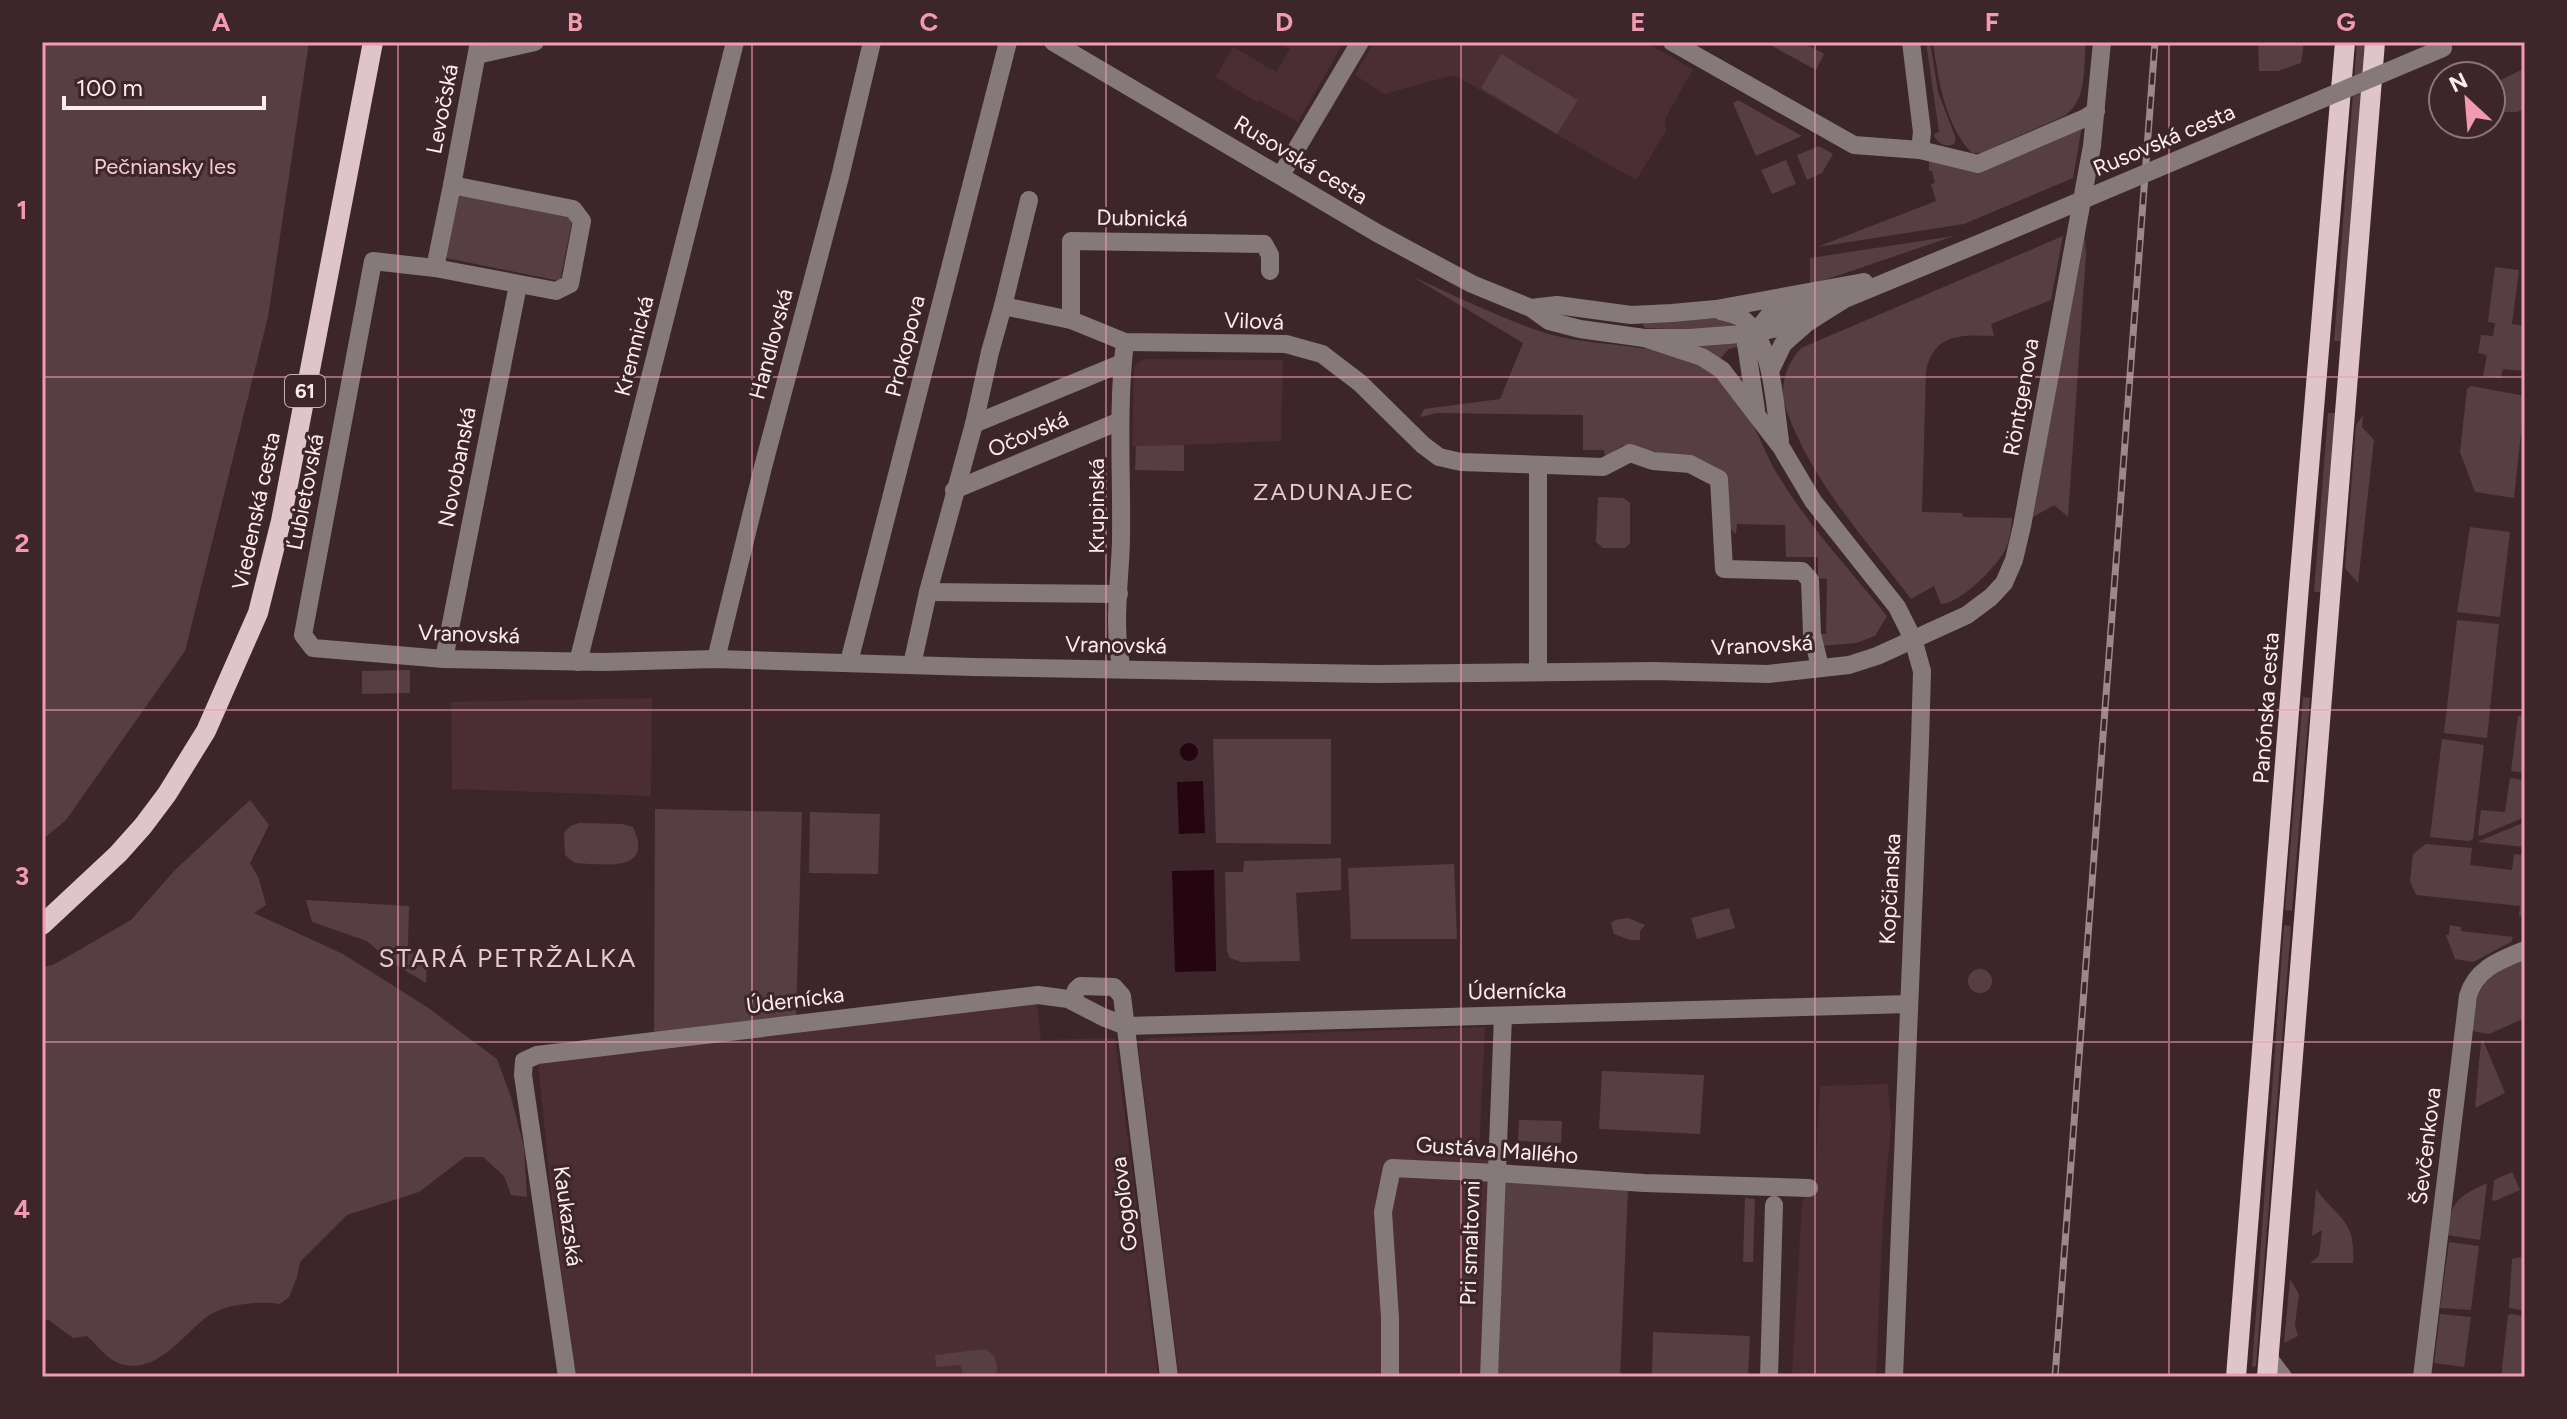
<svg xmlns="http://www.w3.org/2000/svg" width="2567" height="1419" viewBox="0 0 2567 1419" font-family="Figtree,sans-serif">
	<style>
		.built { fill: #4b2d34 }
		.green { fill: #563e43 }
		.water { fill: #25050f }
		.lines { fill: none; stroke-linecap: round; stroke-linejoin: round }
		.minor { stroke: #86797b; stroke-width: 18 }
		.major { stroke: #dfc5ca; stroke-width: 20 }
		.rail-casing { stroke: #9b888c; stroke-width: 7 }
		.rail { stroke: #3d262b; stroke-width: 4; stroke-dasharray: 12; stroke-linecap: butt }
		.minor-bridge { stroke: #86797b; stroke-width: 18 }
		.grid { fill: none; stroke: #f29aaf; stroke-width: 2; stroke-opacity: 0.55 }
		.labels { text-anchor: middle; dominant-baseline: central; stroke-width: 6; stroke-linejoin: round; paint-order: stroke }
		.shield { fill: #3d262b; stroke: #c3b1b5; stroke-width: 2 }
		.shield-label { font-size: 20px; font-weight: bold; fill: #fdedf0 }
		.street-label { font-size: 22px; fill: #fdedf0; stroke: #3d262b }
		.park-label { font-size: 22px; fill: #f7cbd4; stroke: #3d262b }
		.neighbourhood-label { font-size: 24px; letter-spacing: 2px; fill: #e8c9cf; stroke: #3d262b }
		.quarter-label { font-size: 26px; letter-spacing: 2px; fill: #e8c9cf; stroke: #3d262b }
		.neatline { fill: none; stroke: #f29aaf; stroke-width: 3 }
		.grid-label { font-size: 26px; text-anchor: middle; font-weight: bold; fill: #f29aaf }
	</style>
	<rect width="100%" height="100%" fill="#3d262b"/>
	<!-- built -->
	<g class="built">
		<path d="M1278,42H1344L1298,122L1259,100L1257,102L1216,77L1233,47L1276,72L1290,49Z"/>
		<path d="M1374,42H1645L1693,69L1665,119L1666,131L1636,180L1454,75L1384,94L1355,75Z"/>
		<path d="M1143,359L1283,360L1281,441L1132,447L1134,366Z"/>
		<path d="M652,698L651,796L452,789L451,702Z"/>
		<path d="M1037,1002L1041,1040L1115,1038L1158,1377H575L551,1193L538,1062Z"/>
		<path d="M1485,1027L1479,1158L1518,1170L1628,1187L1620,1377H1179L1138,1044L1148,1038Z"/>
		<path d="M1888,1084L1891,1125L1883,1219L1876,1377H1792L1802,1202L1815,1184L1820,1086Z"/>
	</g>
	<!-- green -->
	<g class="green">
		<path d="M42,42H309L268,317L185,651L66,820L42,840Z"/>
		<path d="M1765,42H1802L1824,54L1816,70Z"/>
		<path d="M1926,42H1930L1938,92L1956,139L1954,144C1945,148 1936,143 1934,134L1939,132Z"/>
		<path d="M1933,42H2086C2083,68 2088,100 2064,116L1981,153H1972C1945,126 1938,78 1933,42Z"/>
		<path d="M2258,42H2304L2301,63L2278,71H2259Z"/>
		<path d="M2357,42H2366L2343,341H2334Z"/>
		<path d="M1501,54L1578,100L1557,134L1481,88Z"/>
		<path d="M2525,68V109L2517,112H2491V85Z"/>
		<path d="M1738,100L1802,136L1756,156L1733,103Z"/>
		<path d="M2082,126L2073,178L1964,224L1817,247L1936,201L1931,184L1935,183L1932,171H1929V160L1977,168Z"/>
		<path d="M1819,146L1833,154L1822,173L1807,180L1797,155Z"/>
		<path d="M1786,160L1796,184L1772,194L1761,170Z"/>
		<path d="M459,194L573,217L560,281L446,258Z"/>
		<path d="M2084,230L2086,254L2068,517L2054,505L2033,517Z"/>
		<path d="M1954,236L1810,285V258Z"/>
		<path d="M2063,236L2051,300L1991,324L1994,336C1962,335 1934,333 1926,371L1922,512L1962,513L1963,517L2012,518C2011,529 2010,540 2005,550C1997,567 1959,604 1941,604L1934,586L1911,599C1869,544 1821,492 1793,427C1789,417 1783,403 1783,392C1783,375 1790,360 1801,348Z"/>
		<path d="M2495,267L2519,270L2512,324L2525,326L2524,371L2503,369L2501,378L2483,376L2487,355L2478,353L2481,335L2493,336L2495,323L2488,322Z"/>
		<path d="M1413,277C1456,296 1498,317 1542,332C1601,351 1677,338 1726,382C1744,398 1763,449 1776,472C1807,524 1849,569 1887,616L1875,636L1856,643L1820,646L1816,634H1826L1827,579L1818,578V557H1786L1785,525L1737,524L1736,534L1729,528L1728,490L1680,457L1623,445L1605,457L1604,450H1583V415L1437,413L1420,417L1424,409L1500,399L1523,343Z"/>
		<path d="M1721,318L1737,325L1694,330L1645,328L1643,325L1644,323Z"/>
		<path d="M1741,343V346L1729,349L1719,360L1695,347Z"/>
		<path d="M2471,386L2525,396L2514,498L2475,492L2460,452L2467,389Z"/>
		<path d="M2328,413H2337L2321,592H2314Z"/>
		<path d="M2363,415L2362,427L2374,440L2358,583L2345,568L2356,425Z"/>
		<path d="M1184,445V471L1135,470L1136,446Z"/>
		<path d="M1598,497L1624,498L1630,503V543L1625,548H1603L1596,542Z"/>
		<path d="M2470,527L2510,532L2500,617L2457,612Z"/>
		<path d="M2457,620L2499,624L2487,738L2444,733Z"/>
		<path d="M410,670V693L362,694V671Z"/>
		<path d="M2303,697L2310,698L2292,911L2285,910Z"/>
		<path d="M2518,716L2525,717V773L2511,771Z"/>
		<path d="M1213,739H1331V844L1216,843Z"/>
		<path d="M2442,739L2484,745L2473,839L2468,841L2430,837Z"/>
		<path d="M2510,778L2525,780V817L2480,836L2478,834L2481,810L2505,812Z"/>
		<path d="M250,800L269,825L250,863L259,879L266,905L254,913L343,954L427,1007L497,1059L511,1097L524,1147L527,1197L511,1195L504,1176L483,1157H465L419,1192L347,1215L300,1262L297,1277L289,1297L280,1304C259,1301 227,1303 208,1316C183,1334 153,1381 114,1361C105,1356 95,1343 87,1336L73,1338L49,1320L42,1321V967L53,965L131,920L175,870Z"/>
		<path d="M655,809L802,812L796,1018L654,1035Z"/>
		<path d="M810,812L880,814L878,874L809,873Z"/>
		<path d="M2525,822V847L2477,842Z"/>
		<path d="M579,823L622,824L633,827C655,874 603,864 575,863L565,855L564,833L570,826Z"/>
		<path d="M2426,844L2472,848L2470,865L2512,870L2514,854L2525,855V917L2519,916L2520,906L2416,895L2410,881L2413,854Z"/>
		<path d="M1341,858V890L1296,893L1300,961L1242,962L1230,958L1227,951L1225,872H1243L1244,861Z"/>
		<path d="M1454,864L1457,939H1351L1348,868Z"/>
		<path d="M306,900L409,906L408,948L427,962L426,983L391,962L367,941L312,922Z"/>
		<path d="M1729,908L1735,928L1697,939L1691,918Z"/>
		<path d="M1628,918L1645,925L1640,931V940H1630L1614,934L1611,923L1615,920Z"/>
		<path d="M2284,925L2291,926L2256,1366L2252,1367Z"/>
		<path d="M2450,925L2461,927V931L2513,937L2511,942L2473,962L2455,959L2446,935H2449Z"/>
		<path d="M2519,960H2525V1018L2489,1034L2472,1031C2478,985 2478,983 2519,960Z"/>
		<circle cx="1980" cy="981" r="12"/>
		<path d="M2483,1040L2505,1093L2475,1108L2481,1041Z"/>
		<path d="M1602,1071L1704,1075L1700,1134L1599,1129Z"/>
		<path d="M1519,1120L1562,1121L1561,1143L1518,1141Z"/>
		<path d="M2512,1172L2520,1190L2495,1201L2492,1200L2494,1180Z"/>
		<path d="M1499,1181L1628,1187L1620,1377H1489Z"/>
		<path d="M2487,1183L2480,1240L2447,1235C2451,1201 2456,1198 2487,1183Z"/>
		<path d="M2316,1189C2339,1220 2356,1220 2353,1263H2310L2319,1256L2322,1230L2312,1236Z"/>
		<path d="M1745,1198L1755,1199L1753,1262H1743Z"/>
		<path d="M2449,1242L2479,1246L2471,1310L2440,1308Z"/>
		<path d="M2525,1256V1311L2509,1308L2512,1259Z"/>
		<path d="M2290,1279L2299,1294L2295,1325L2298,1336L2284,1343Z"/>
		<path d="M2440,1314L2471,1317L2464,1367L2434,1363Z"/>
		<path d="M2511,1314L2525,1316V1377H2501L2508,1315Z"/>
		<path d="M1653,1332L1750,1336L1748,1377H1652Z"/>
		<path d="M985,1349C996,1354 999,1365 996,1377H963L961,1365L936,1367L935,1355Z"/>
	</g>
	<!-- water -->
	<g class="water">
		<circle cx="1189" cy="752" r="9"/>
		<path d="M1203,781L1205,833L1179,834L1177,782Z"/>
		<path d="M1214,870L1216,971L1175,972L1172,871Z"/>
	</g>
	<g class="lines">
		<!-- minor -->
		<g class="minor">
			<path d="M1053,42L1377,233L1472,284L1531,308L1549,321L1580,329L1644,338H1690L1754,333L1810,321L1845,299L1990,239"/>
			<path d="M1672,42L1854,145L1920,150L1978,164L2085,118L2096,111"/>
			<path d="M1911,42L1922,132L1920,150"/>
			<path d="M477,55L535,42"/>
			<path d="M1281,175L1360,42"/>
			<path d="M452,185L573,209L582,221L570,284L556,291L435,268Z"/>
			<path d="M452,185L479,42"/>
			<path d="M435,268L373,261L303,635L313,648L444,659L603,662L716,659L973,667L1376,674L1653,671L1768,674L1849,665L1877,656L1967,615L1991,597L2004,583L2014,560L2022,526L2092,146L2102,42"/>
			<path d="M1003,306L1029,200"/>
			<path d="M1531,308L1557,305L1631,315L1672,313L1716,309L1864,282"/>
			<path d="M1721,311C1728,313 1739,315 1744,320C1774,347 1774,403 1780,440"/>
			<path d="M1071,320V241L1264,244L1270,255V271"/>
			<path d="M1644,338L1702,357L1722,370L1781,447L1813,501L1897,607L1913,639L1922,671L1920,742L1894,1377"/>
			<path d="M1771,369L1783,344L1808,322"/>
			<path d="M1756,410L1746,344L1770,314L1834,301"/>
			<path d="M974,424L1122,363"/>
			<path d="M1538,466V672"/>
			<path d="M954,490L1120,421"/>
			<path d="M928,592L1119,594"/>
			<path d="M444,659L518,285"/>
			<path d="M716,659L763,467L840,177L872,42"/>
			<path d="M578,662L735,42"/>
			<path d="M849,662L1008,42"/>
			<path d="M912,665L928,592L974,424L990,352L1003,306L1071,320L1125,342L1286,344L1322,354L1360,383L1423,445L1439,457L1461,462L1603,467L1630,453L1653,461L1690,464L1719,479L1724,569L1802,571L1810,580L1812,634L1820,667"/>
			<path d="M1122,669C1112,628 1120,582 1121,540C1122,474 1117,408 1125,342"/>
			<path d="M1073,1001L1076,990L1080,986L1114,987L1122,996L1169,1377"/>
			<path d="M2268,1357L2283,1377"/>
			<path d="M567,1377L523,1075L524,1061L537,1055L1038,995L1068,999L1103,1017L1126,1026L1909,1004"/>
			<path d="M1390,1377V1318L1383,1212L1392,1168L1497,1173L1644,1183L1809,1188"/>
			<path d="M1489,1377L1503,1016"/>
			<path d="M1769,1377L1774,1205"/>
			<path d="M2422,1377L2468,996C2476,968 2501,960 2525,950"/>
		</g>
		<!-- major -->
		<g class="major">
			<path d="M42,925L118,854L143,826L167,794L206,731L258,613L281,521L373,42"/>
			<path d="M2236,1377L2299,586L2345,42"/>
			<path d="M2267,1377L2375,42"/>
		</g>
		<defs>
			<path id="rail" d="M2055,1377L2155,42"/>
		</defs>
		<!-- rail casing -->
		<use href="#rail" class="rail-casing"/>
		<!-- rail -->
		<use href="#rail" class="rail"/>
		<!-- minor-bridge -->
		<path class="minor-bridge" d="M1990,239L2443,48"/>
	</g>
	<!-- grid -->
	<path class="grid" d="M398,42V1377M752,42V1377M1106,42V1377M1461,42V1377M1815,42V1377M2169,42V1377M42,377H2525M42,710H2525M42,1042H2525"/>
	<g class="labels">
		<!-- shield labels -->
		<rect class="shield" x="285" y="375" width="40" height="32" rx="6"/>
		<g class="shield-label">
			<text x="305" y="391">61</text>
		</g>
		<!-- street labels -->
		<g class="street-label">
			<text transform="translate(442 109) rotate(-79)">Levočská</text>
			<text transform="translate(2164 140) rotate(-23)">Rusovská cesta</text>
			<text transform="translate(1301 160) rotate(31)">Rusovská cesta</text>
			<text transform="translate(1142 218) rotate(1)">Dubnická</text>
			<text transform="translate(1254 321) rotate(2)">Vilová</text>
			<text transform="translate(771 344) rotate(-75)">Handlovská</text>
			<text transform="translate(634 346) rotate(-76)">Kremnická</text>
			<text transform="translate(905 346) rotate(-76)">Prokopova</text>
			<text transform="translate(2021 397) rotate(-80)">Röntgenova</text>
			<text transform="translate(1028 434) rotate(-23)">Očovská</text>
			<text transform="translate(457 467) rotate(-79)">Novobanská</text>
			<text transform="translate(305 492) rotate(-79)">Ľubietovská</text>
			<text transform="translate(1096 506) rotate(-90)">Krupinská</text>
			<text transform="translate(256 511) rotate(-78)">Viedenská cesta</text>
			<text transform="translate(469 634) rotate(2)">Vranovská</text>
			<text transform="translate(1116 645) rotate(1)">Vranovská</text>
			<text transform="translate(1762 645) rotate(-3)">Vranovská</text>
			<text transform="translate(2266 708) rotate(-86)">Panónska cesta</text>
			<text transform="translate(1890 889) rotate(-87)">Kopčianska</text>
			<text transform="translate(1517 991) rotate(-1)">Údernícka</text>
			<text transform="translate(795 1000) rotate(-7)">Údernícka</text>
			<text transform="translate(2426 1146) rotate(-83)">Ševčenkova</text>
			<text transform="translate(1497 1150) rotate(4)">Gustáva Mallého</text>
			<text transform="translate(1124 1204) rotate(-97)">Gogoľova</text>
			<text transform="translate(568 1216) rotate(82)">Kaukazská</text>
			<text transform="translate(1470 1243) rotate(-88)">Pri smaltovni</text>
		</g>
		<!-- park labels -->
		<g class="park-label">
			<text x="165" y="166">Pečniansky les</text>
		</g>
		<!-- neighbourhood labels -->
		<g class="neighbourhood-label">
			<text x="1334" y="491">ZADUNAJEC</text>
		</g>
		<!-- quarter labels -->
		<g class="quarter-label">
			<text x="508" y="958">STARÁ PETRŽALKA</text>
		</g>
	</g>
	<!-- border -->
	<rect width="2567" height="1419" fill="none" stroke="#3d262b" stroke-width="88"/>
	<!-- north arrow -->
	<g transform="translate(2467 100) rotate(334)"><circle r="38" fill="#3d262b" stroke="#8a767a" stroke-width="2"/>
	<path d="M0-6L14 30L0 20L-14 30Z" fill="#f29aaf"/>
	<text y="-12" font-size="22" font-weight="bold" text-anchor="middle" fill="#fdedf0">N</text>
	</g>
	<!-- scale -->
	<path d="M64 96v12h200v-12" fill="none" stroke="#fdedf0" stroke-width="4"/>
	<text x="76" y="96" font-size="24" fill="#fdedf0" stroke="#3d262b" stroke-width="6" paint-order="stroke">100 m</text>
	<rect x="44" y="44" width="2479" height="1331" class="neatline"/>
	<g class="grid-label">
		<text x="221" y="31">A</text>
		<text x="575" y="31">B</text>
		<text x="929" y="31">C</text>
		<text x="1284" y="31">D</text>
		<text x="1638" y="31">E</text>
		<text x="1992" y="31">F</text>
		<text x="2346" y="31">G</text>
		<text x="22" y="219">1</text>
		<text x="22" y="552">2</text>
		<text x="22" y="885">3</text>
		<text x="22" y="1218">4</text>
	</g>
</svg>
